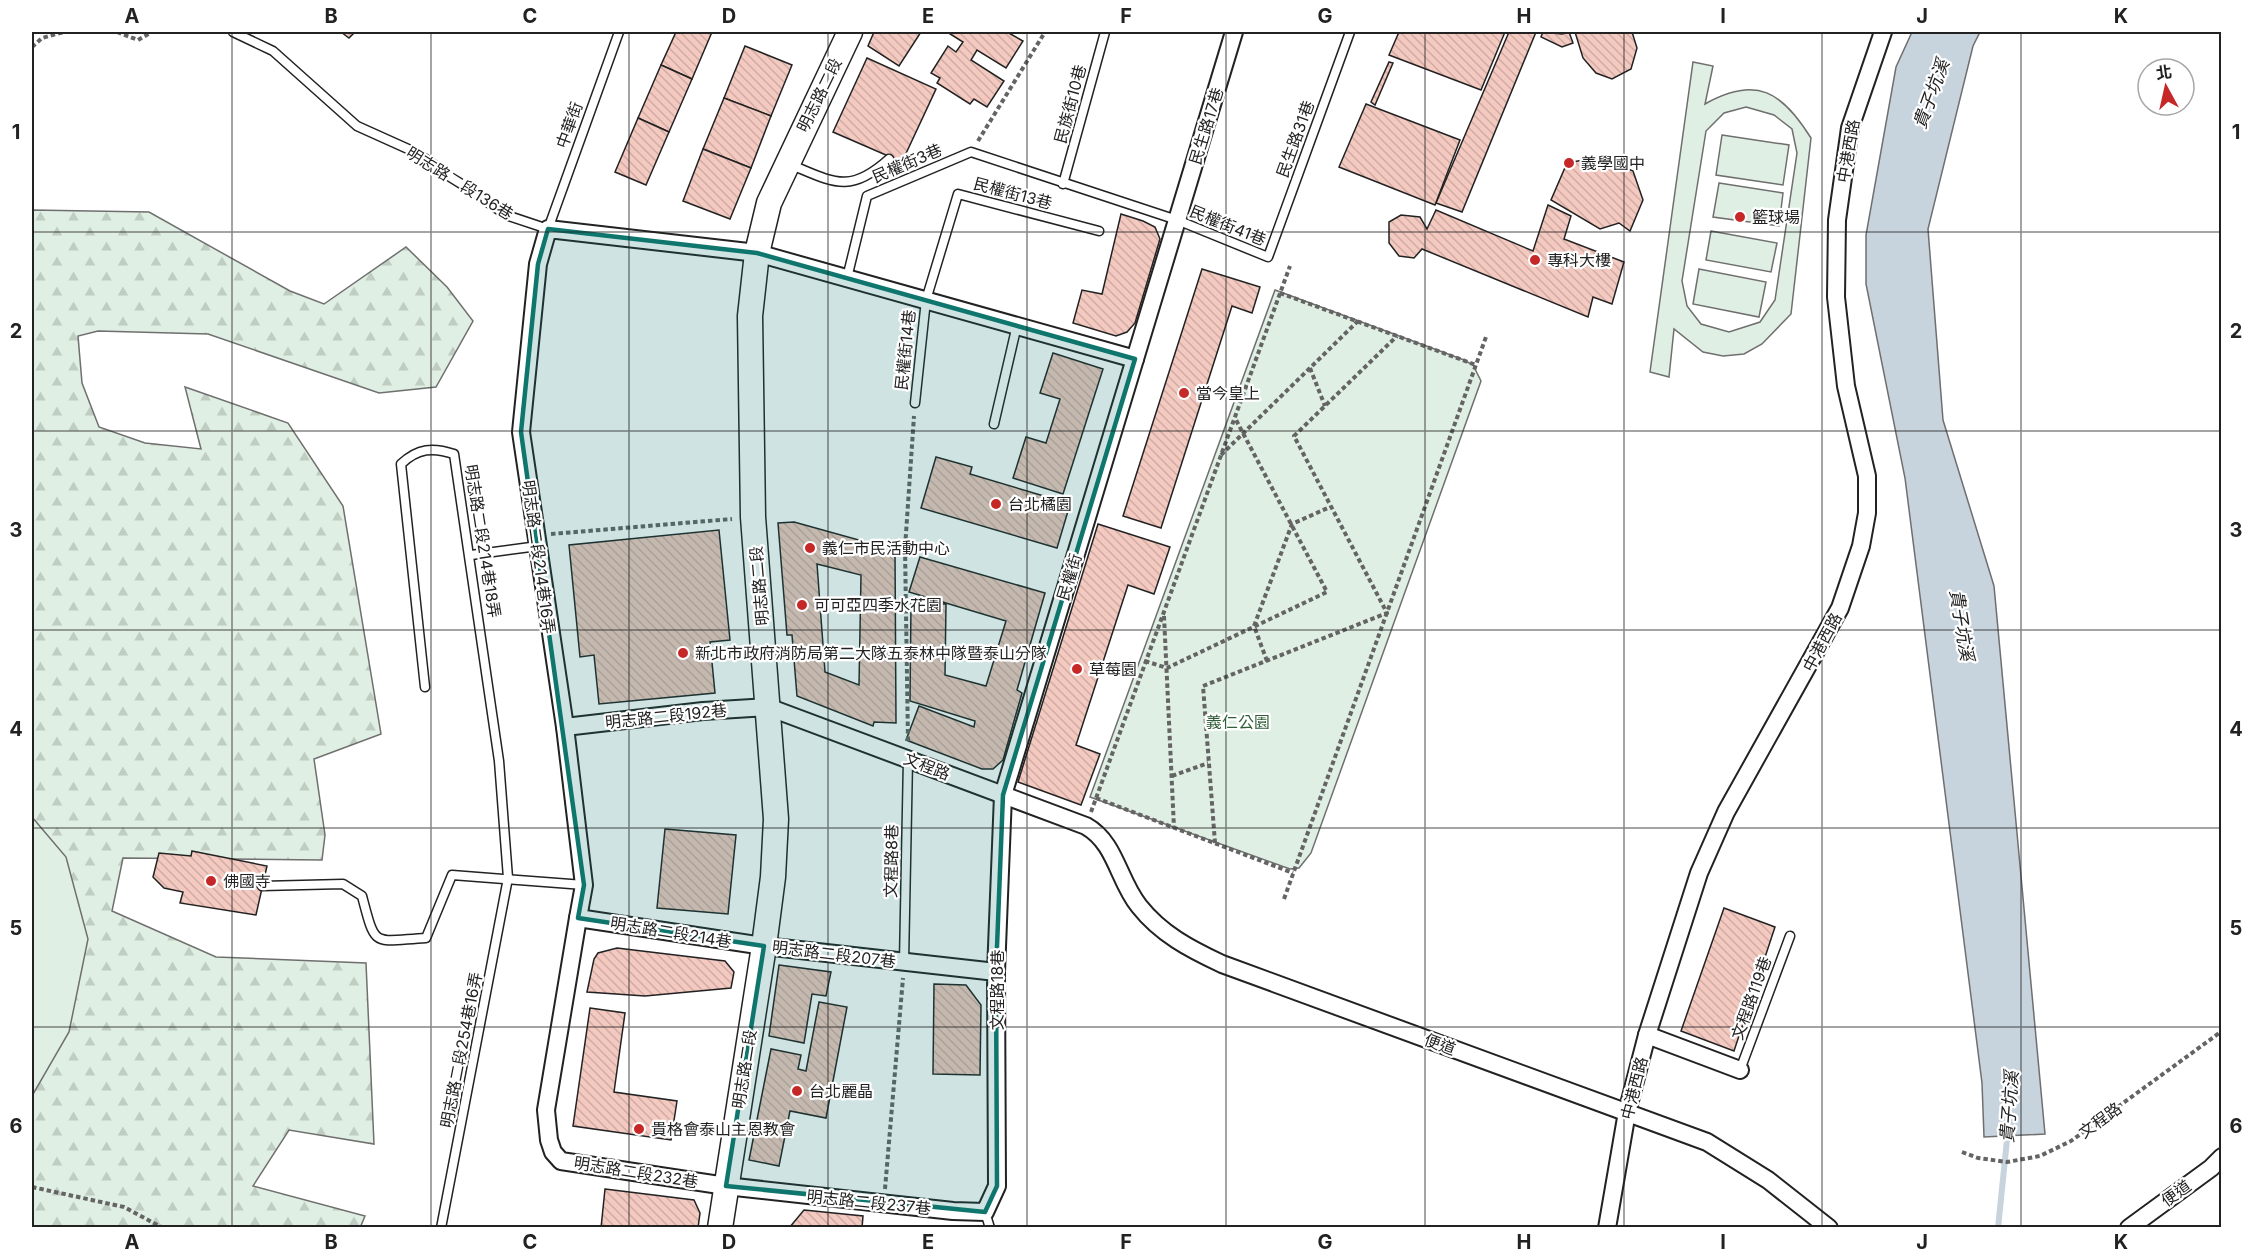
<svg xmlns="http://www.w3.org/2000/svg" width="2253" height="1259" viewBox="0 0 2253 1259" font-family="Inter,'Noto Sans TC',sans-serif">
	<style>
		.forest { fill: url(#forest-firs); stroke: #6f6f6f; stroke-width: 1.5 }
		.park { fill: #e0efe3; stroke: #6f6f6f; stroke-width: 1.5; fill-rule: evenodd }
		.water { fill: #c7d3dd; stroke: #6f6f6f; stroke-width: 1.5 }
		.lines { fill: none; stroke-linecap: round; stroke-linejoin: round }
		.stream { stroke: #c7d3dd; stroke-width: 6 }
		.building { fill: url(#building-back-hatch); stroke: #222; stroke-width: 1.5; fill-rule: evenodd }
		.service-casing { stroke: #222; stroke-width: 11 }
		.minor-casing { stroke: #222; stroke-width: 20 }
		.secondary-casing { stroke: #222; stroke-width: 27 }
		.path { stroke: #646464; stroke-width: 4; stroke-dasharray: 4.5 3; stroke-linecap: butt }
		.service { stroke: #fff; stroke-width: 8 }
		.minor { stroke: #fff; stroke-width: 16 }
		.secondary { stroke: #fff; stroke-width: 24 }
		.marked { fill: #0f766e; fill-opacity: 0.2; stroke: #0f766e; stroke-width: 4.5; stroke-linejoin: round }
		.grid { fill: none; stroke: #222; stroke-width: 1.5; stroke-opacity: 0.55 }
		.poi-dot { fill: #c62828; stroke: #fff; stroke-width: 2 }
		.labels { text-anchor: middle; dominant-baseline: central; stroke-width: 4.5; stroke-linejoin: round; paint-order: stroke }
		.street-label { font-size: 16px; fill: #222; stroke: #fff }
		.poi-label { font-size: 16px; fill: #222; stroke: #fff; text-anchor: start }
		.park-label { font-size: 16px; fill: #2f5e38; stroke: #fff }
		.water-label { font-size: 18px; font-style: italic; fill: #222; stroke: #fff }
		.neatline { fill: none; stroke: #222; stroke-width: 2 }
		.grid-label { font-size: 20px; text-anchor: middle; font-weight: bold; fill: #222 }
	</style>
	<defs>
		<pattern id="forest-firs" width="22" height="20" patternUnits="userSpaceOnUse" patternTransform="scale(1.5)"><rect width="22" height="20" fill="#e0efe3"/><path d="M5 1l3.5 6h-7zM16 11l3.5 6h-7z" fill="#c0cdc2"/></pattern>
		<pattern id="building-back-hatch" width="6" height="6" patternUnits="userSpaceOnUse" patternTransform="scale(1.5)"><rect width="6" height="6" fill="#f3c9c0"/><path d="M-1 5l2 2M0 0l6 6M5-1l2 2" fill="none" stroke="#d0aca5"/></pattern>
	</defs>
	<rect width="100%" height="100%" fill="#fff"/>
	<!-- forest -->
	<path class="forest" d="M32,210L149,212L290,291L324,304L406,247L447,287L473,321L436,387L379,393L208,334L98,331L78,336L82,383L99,427L145,443L201,449L185,387L288,423L343,506L381,734L314,759L325,835L322,860L123,858L112,911L216,957L366,963L374,1144L289,1130L253,1186L365,1216L360,1228H32Z"/>
	<!-- park -->
	<g class="park">
		<path d="M1693,62L1713,66L1705,104C1757,75 1782,92 1811,138L1791,314L1762,344L1744,354L1723,356L1703,352L1674,329L1669,377L1650,372ZM1746,107L1774,115L1792,129L1797,153L1775,300L1760,322L1729,332L1701,324L1687,306L1682,281L1706,131L1724,113Z"/>
		<path d="M1722,135L1789,145L1783,185L1716,175Z"/>
		<path d="M1719,183L1783,193L1779,226L1713,217Z"/>
		<path d="M1711,231L1777,243L1771,272L1706,260Z"/>
		<path d="M1699,269L1766,282L1759,317L1693,304Z"/>
		<path d="M1275,290L1464,360L1473,365L1481,381L1311,853L1299,868L1290,869L1090,797Z"/>
		<path d="M32,817L66,857L88,939L69,1032L32,1096Z"/>
	</g>
	<!-- water -->
	<path class="water" d="M1912,32H1980L1973,46L1928,229L1943,420L1994,586L2045,1134L1984,1137L1982,1083L1905,478L1866,284V235L1896,67Z"/>
	<g class="lines">
		<!-- stream -->
		<path class="stream" d="M1998,1228L2008,1130"/>
	</g>
	<!-- building -->
	<g class="building">
		<path d="M341,32H355L349,38Z"/>
		<path d="M676,32H712L692,79L661,65Z"/>
		<path d="M874,32H921L899,66L868,46Z"/>
		<path d="M947,32H1007L1023,41L1006,68L977,50L971,60L1004,81L987,107L974,99L970,104L937,83L940,78L931,73L948,46L956,52L963,42Z"/>
		<path d="M1399,32H1505L1481,90L1389,55Z"/>
		<path d="M1509,32H1536L1462,212L1436,203Z"/>
		<path d="M1543,32L1562,34L1569,32L1573,43L1562,47L1541,37Z"/>
		<path d="M1575,32H1632L1637,48L1631,69L1612,79L1596,73L1583,58Z"/>
		<path d="M745,46L792,65L771,116L724,98Z"/>
		<path d="M867,58L936,89L902,162L833,132Z"/>
		<path d="M1389,62L1393,63L1375,105L1371,102Z"/>
		<path d="M661,65L692,79L669,132L638,118Z"/>
		<path d="M724,98L771,116L751,168L703,149Z"/>
		<path d="M1366,104L1460,140L1435,205L1339,167Z"/>
		<path d="M638,118L669,132L646,185L615,172Z"/>
		<path d="M703,149L751,168L730,219L683,201Z"/>
		<path d="M1600,157L1633,171L1643,200L1630,231L1619,223L1600,229L1551,200L1567,163Z"/>
		<path d="M1548,205L1571,216L1564,239L1624,262L1612,304L1593,297L1588,317L1422,249L1414,258L1399,256L1389,243V222L1401,215L1420,217L1427,229L1436,210L1533,251Z"/>
		<path d="M1121,214L1143,221L1155,227L1160,239L1135,323L1127,332L1116,336L1073,323L1082,290L1102,294Z"/>
		<path d="M1202,269L1260,287L1252,313L1232,306L1161,528L1123,516Z"/>
		<path d="M1053,353L1103,369L1063,494L1013,478L1026,437L1046,443L1060,399L1040,393Z"/>
		<path d="M936,457L972,467L970,474L1054,499L1055,496L1071,501L1057,548L921,508Z"/>
		<path d="M794,522L895,550L896,723L874,722L873,726L797,696L792,635H787L778,523ZM817,564L861,575L859,685L825,672Z"/>
		<path d="M1098,524L1170,547L1154,594L1128,585L1076,745L1100,754L1081,805L1018,782Z"/>
		<path d="M719,530L730,640L710,642L715,693L599,704L594,655L580,657L569,545Z"/>
		<path d="M920,557L1045,593L1017,690L1022,693L1003,760L993,769H982L906,740L919,706L974,727L975,721L910,701L911,604H946L945,675L986,686L1006,621L909,592Z"/>
		<path d="M665,829L736,835L728,914L657,908Z"/>
		<path d="M192,851L267,866L256,915L180,903L183,892L164,888L153,877L159,853L191,856Z"/>
		<path d="M1724,908L1775,927L1734,1051L1681,1031Z"/>
		<path d="M617,948L725,961L734,972L731,988L645,996L587,992L594,959L598,953Z"/>
		<path d="M779,965L831,972L826,996L812,994L804,1043L769,1036Z"/>
		<path d="M934,984L966,985L981,1005L980,1075L933,1074Z"/>
		<path d="M819,1002L847,1007L826,1118L790,1111L779,1166L749,1160L771,1049L801,1055L798,1069L806,1071Z"/>
		<path d="M590,1008L625,1013L614,1092L677,1101L671,1140L573,1126Z"/>
		<path d="M605,1189L694,1200L700,1213L698,1228H601Z"/>
		<path d="M804,1210L863,1216L862,1228H789Z"/>
	</g>
	<g class="lines">
		<defs>
			<g id="service">
				<path d="M233,32L273,51L357,126L417,153L506,215L548,229L619,32"/>
				<path d="M789,164C833,182 849,195 889,159"/>
				<path d="M1063,184L1105,32"/>
				<path d="M847,278L867,196L971,152L1177,220L1268,257L1350,32"/>
				<path d="M915,403L926,300L958,194L1099,231"/>
				<path d="M994,424L1017,325"/>
				<path d="M471,555L538,546"/>
				<path d="M425,687L401,464C418,448 433,447 454,454L499,761L508,878L441,1228"/>
				<path d="M262,886L343,884L362,896C376,949 372,941 426,938L452,875L584,885"/>
				<path d="M904,962L908,759"/>
				<path d="M1740,1070L1790,936"/>
				<path d="M985,1212L990,1228"/>
			</g>
			<g id="minor">
				<path d="M565,727L703,711L768,707L1086,826C1116,843 1118,880 1139,906C1161,934 1190,949 1222,964L1707,1142L1768,1180L1829,1228"/>
				<path d="M578,918L584,885L565,727L521,432L538,264L548,229L757,253L1135,359"/>
				<path d="M996,972L764,946L578,918L546,1110L549,1140L553,1152L561,1161L726,1186L953,1211L985,1212L997,1186L996,972L1003,795L1234,32"/>
				<path d="M1647,1035L1740,1070"/>
				<path d="M1607,1228L1627,1112L1647,1035L1699,873L1726,812L1840,608L1861,546L1867,513V476L1846,386L1836,297L1837,220L1850,128L1883,32"/>
				<path d="M2129,1228L2211,1168L2222,1157"/>
			</g>
			<path id="secondary" d="M720,1228L764,946L773,877L776,819L753,517L750,316L757,253L769,203L850,32"/>
		</defs>
		<!-- service casing -->
		<use href="#service" class="service-casing"/>
		<!-- minor casing -->
		<use href="#minor" class="minor-casing"/>
		<!-- secondary casing -->
		<use href="#secondary" class="secondary-casing"/>
		<!-- path -->
		<g class="path">
			<path d="M117,32L138,40L152,32"/>
			<path d="M32,47L42,38L64,32"/>
			<path d="M978,141L1045,32"/>
			<path d="M1280,293L1476,365"/>
			<path d="M1310,368L1325,406"/>
			<path d="M1221,455L1358,321"/>
			<path d="M551,534L732,519"/>
			<path d="M1164,616L1174,828"/>
			<path d="M1145,661L1167,668L1327,592L1235,418"/>
			<path d="M1267,661L1254,626L1292,524L1330,507"/>
			<path d="M908,741L905,548L914,416"/>
			<path d="M1172,776L1208,763"/>
			<path d="M1096,798L1293,873"/>
			<path d="M1091,812L1290,266"/>
			<path d="M1215,843L1203,686L1387,613L1294,436L1397,336"/>
			<path d="M1284,899L1486,337"/>
			<path d="M1962,1152L1978,1158L2007,1162L2040,1156L2071,1141L2222,1031"/>
			<path d="M32,1187L124,1207L163,1228"/>
			<path d="M885,1189L903,978"/>
		</g>
		<!-- service -->
		<use href="#service" class="service"/>
		<!-- minor -->
		<use href="#minor" class="minor"/>
		<!-- secondary -->
		<use href="#secondary" class="secondary"/>
	</g>
	<!-- marked area -->
	<path class="marked" d="M548,229L757,253L1135,359L1003,795L996,972L997,1186L985,1212L726,1186L764,946L578,918L584,885L521,432L538,264Z"/>
	<!-- grid -->
	<path class="grid" d="M232,32V1228M431,32V1228M629,32V1228M828,32V1228M1027,32V1228M1226,32V1228M1425,32V1228M1624,32V1228M1822,32V1228M2021,32V1228M32,232H2222M32,431H2222M32,630H2222M32,828H2222M32,1027H2222"/>
	<!-- markers -->
	<g class="poi-dot">
		<circle cx="1569" cy="163" r="6"/>
		<circle cx="1740" cy="217" r="6"/>
		<circle cx="1535" cy="260" r="6"/>
		<circle cx="1184" cy="393" r="6"/>
		<circle cx="996" cy="504" r="6"/>
		<circle cx="810" cy="548" r="6"/>
		<circle cx="802" cy="605" r="6"/>
		<circle cx="683" cy="653" r="6"/>
		<circle cx="1077" cy="669" r="6"/>
		<circle cx="211" cy="881" r="6"/>
		<circle cx="797" cy="1091" r="6"/>
		<circle cx="639" cy="1129" r="6"/>
	</g>
	<g class="labels">
		<!-- street labels -->
		<g class="street-label">
			<text transform="translate(819 95) rotate(-64)">明志路二段</text>
			<text transform="translate(1070 104) rotate(-75)">民族街10巷</text>
			<text transform="translate(569 125) rotate(-70)">中華街</text>
			<text transform="translate(1206 126) rotate(-73)">民生路17巷</text>
			<text transform="translate(1295 139) rotate(-70)">民生路31巷</text>
			<text transform="translate(1848 151) rotate(-80)">中港西路</text>
			<text transform="translate(907 163) rotate(-23)">民權街3巷</text>
			<text transform="translate(460 183) rotate(32)">明志路二段136巷</text>
			<text transform="translate(1013 193) rotate(15)">民權街13巷</text>
			<text transform="translate(1228 225) rotate(22)">民權街41巷</text>
			<text transform="translate(905 350) rotate(-84)">民權街14巷</text>
			<text transform="translate(483 541) rotate(81)">明志路二段214巷18弄</text>
			<text transform="translate(539 557) rotate(82)">明志路二段214巷16弄</text>
			<text transform="translate(1069 577) rotate(-73)">民權街</text>
			<text transform="translate(759 586) rotate(-95)">明志路二段</text>
			<text transform="translate(1822 642) rotate(-62)">中港西路</text>
			<text transform="translate(666 716) rotate(-6)">明志路二段192巷</text>
			<text transform="translate(927 766) rotate(21)">文程路</text>
			<text transform="translate(891 861) rotate(-89)">文程路8巷</text>
			<text transform="translate(671 932) rotate(9)">明志路二段214巷</text>
			<text transform="translate(834 954) rotate(7)">明志路二段207巷</text>
			<text transform="translate(997 990) rotate(-90)">文程路18巷</text>
			<text transform="translate(1751 998) rotate(-70)">文程路119巷</text>
			<text transform="translate(1440 1044) rotate(20)">便道</text>
			<text transform="translate(461 1050) rotate(-79)">明志路二段254巷16弄</text>
			<text transform="translate(744 1069) rotate(-81)">明志路二段</text>
			<text transform="translate(1634 1088) rotate(-76)">中港西路</text>
			<text transform="translate(2100 1120) rotate(-36)">文程路</text>
			<text transform="translate(636 1172) rotate(9)">明志路二段232巷</text>
			<text transform="translate(2176 1193) rotate(-36)">便道</text>
			<text transform="translate(869 1202) rotate(6)">明志路二段237巷</text>
		</g>
		<!-- poi labels -->
		<g class="poi-label">
			<text x="1581" y="163">義學國中</text>
			<text x="1752" y="217">籃球場</text>
			<text x="1547" y="260">專科大樓</text>
			<text x="1196" y="393">當今皇上</text>
			<text x="1008" y="504">台北橘園</text>
			<text x="822" y="548">義仁市民活動中心</text>
			<text x="814" y="605">可可亞四季水花園</text>
			<text x="695" y="653">新北市政府消防局第二大隊五泰林中隊暨泰山分隊</text>
			<text x="1089" y="669">草莓園</text>
			<text x="223" y="881">佛國寺</text>
			<text x="809" y="1091">台北麗晶</text>
			<text x="651" y="1129">貴格會泰山主恩教會</text>
		</g>
		<!-- park labels -->
		<g class="park-label">
			<text x="1238" y="722">義仁公園</text>
		</g>
		<!-- water labels -->
		<g class="water-label">
			<text transform="translate(1931 94) rotate(-70)">貴子坑溪</text>
			<text transform="translate(1962 625) rotate(81)">貴子坑溪</text>
			<text transform="translate(2009 1107) rotate(-86)">貴子坑溪</text>
		</g>
	</g>
	<!-- border -->
	<rect width="2253" height="1259" fill="none" stroke="#ffffff" stroke-width="66"/>
	<!-- north arrow -->
	<g transform="translate(2166 87) rotate(352)"><circle r="28" fill="#ffffff" stroke="#a7a7a7" stroke-width="1.5"/>
	<path d="M0-4.5L10 22L0 15L-10 22Z" fill="#c62828"/>
	<text y="-9" font-size="16" font-weight="bold" text-anchor="middle" fill="#222222">北</text>
	</g>
	<rect x="33" y="33" width="2187" height="1193" class="neatline"/>
	<g class="grid-label">
		<text x="132" y="23">A</text>
		<text x="331" y="23">B</text>
		<text x="530" y="23">C</text>
		<text x="729" y="23">D</text>
		<text x="928" y="23">E</text>
		<text x="1126" y="23">F</text>
		<text x="1325" y="23">G</text>
		<text x="1524" y="23">H</text>
		<text x="1723" y="23">I</text>
		<text x="1922" y="23">J</text>
		<text x="2121" y="23">K</text>
		<text x="16" y="139">1</text>
		<text x="2236" y="139">1</text>
		<text x="16" y="338">2</text>
		<text x="2236" y="338">2</text>
		<text x="16" y="537">3</text>
		<text x="2236" y="537">3</text>
		<text x="16" y="736">4</text>
		<text x="2236" y="736">4</text>
		<text x="16" y="935">5</text>
		<text x="2236" y="935">5</text>
		<text x="16" y="1133">6</text>
		<text x="2236" y="1133">6</text>
		<text x="132" y="1249">A</text>
		<text x="331" y="1249">B</text>
		<text x="530" y="1249">C</text>
		<text x="729" y="1249">D</text>
		<text x="928" y="1249">E</text>
		<text x="1126" y="1249">F</text>
		<text x="1325" y="1249">G</text>
		<text x="1524" y="1249">H</text>
		<text x="1723" y="1249">I</text>
		<text x="1922" y="1249">J</text>
		<text x="2121" y="1249">K</text>
	</g>
</svg>
